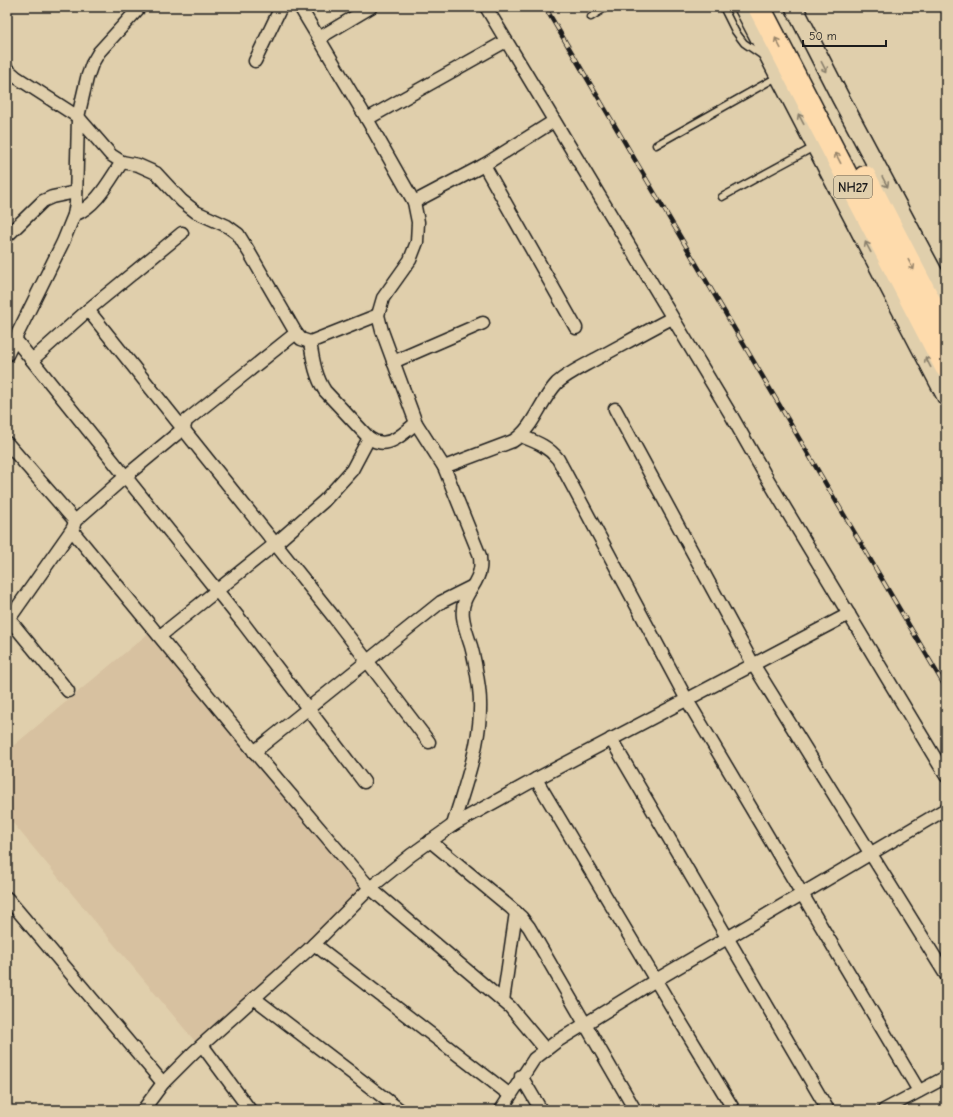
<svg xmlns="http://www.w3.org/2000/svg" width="953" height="1117" viewBox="0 0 953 1117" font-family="'Comic Neue',sans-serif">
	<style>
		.built { fill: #d7c1a0 }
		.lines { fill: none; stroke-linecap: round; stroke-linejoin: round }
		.lane-casing { stroke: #1c1c1c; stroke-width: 9 }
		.street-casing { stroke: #1c1c1c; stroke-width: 15 }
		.secondary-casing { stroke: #1c1c1c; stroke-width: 20 }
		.highway-casing { stroke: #1c1c1c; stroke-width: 25 }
		.lane { stroke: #e0cfac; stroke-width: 6 }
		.street { stroke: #e0cfac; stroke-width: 12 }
		.secondary { stroke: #e0cfac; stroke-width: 17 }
		.highway { stroke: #fedbac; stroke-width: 22 }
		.rail-casing { stroke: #1c1c1c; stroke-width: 4.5 }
		.rail { stroke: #e0cfac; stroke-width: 3; stroke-dasharray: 9; stroke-linecap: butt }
		.oneway { stroke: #98856b }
		.oneway2 { stroke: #887e6b }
		.labels { text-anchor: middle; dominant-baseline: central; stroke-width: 3; stroke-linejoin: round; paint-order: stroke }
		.shield { fill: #e0cfac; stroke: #575247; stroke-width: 1 }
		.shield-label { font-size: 13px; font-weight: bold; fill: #1c1c1c }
	</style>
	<rect width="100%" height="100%" fill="#e0cfac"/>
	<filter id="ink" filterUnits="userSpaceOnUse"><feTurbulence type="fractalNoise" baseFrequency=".025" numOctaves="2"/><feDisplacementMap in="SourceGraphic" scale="8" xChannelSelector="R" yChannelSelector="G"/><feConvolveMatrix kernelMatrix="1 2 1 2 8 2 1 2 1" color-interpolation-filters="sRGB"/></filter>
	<g filter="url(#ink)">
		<!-- built -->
		<path class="built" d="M150,632L370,895L198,1045L7,816V751Z"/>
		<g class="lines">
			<defs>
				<g id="lane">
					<path d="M723,7L735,31L744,43L763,56"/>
					<path d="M591,17L607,7"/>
					<path d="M656,145L777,77"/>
					<path d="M722,197L814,147"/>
				</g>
				<g id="street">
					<path d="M300,7L367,119L414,202L418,222L417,242L410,260L383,298L378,315L382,331L416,423L444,467L480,556C480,560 481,565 480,569C478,586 460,595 463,617C464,626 468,637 471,646C475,660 477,674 479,688C485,735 466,781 453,825"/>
					<path d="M486,7L731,415L764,473L946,776"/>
					<path d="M319,38L371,7"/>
					<path d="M255,61L281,7"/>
					<path d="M7,69L16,77L78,117L111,155L122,162L138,165L156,173L182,201L196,212L227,226L238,234L249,252L296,333L301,339L310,342L378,315"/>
					<path d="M367,119L506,41"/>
					<path d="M484,165L576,328"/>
					<path d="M414,202L484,165L554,121"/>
					<path d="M74,215C97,206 109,181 122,162"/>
					<path d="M7,236L43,201L52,197L76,192"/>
					<path d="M88,310L333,616L429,742"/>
					<path d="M296,333L186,421L184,428L126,476L75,521L73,528L75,534L262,761L370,888L510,1007L545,1049"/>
					<path d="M15,339L243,623L364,782"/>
					<path d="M310,342C313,359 315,376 325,391L369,438C372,439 375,442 378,442C392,446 406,431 416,423"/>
					<path d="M7,355L63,242L74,215L76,203L78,117L87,78L92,64L99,52L140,7"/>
					<path d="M32,360L88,310L182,233"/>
					<path d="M393,362L483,323"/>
					<path d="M615,409L753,664L946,975"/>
					<path d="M521,436C536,442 548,446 558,459L687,700L919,1091"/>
					<path d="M7,443L75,521"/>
					<path d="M444,467L513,441C534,428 540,401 557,383C568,373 584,366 596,359C622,345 647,331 672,318"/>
					<path d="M9,619L68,691"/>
					<path d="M7,622L73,528"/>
					<path d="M160,636L275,544L324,501L352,470L369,438"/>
					<path d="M611,739L828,1110"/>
					<path d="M254,752L441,602L471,587"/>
					<path d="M536,779L677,1016L734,1110"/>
					<path d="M430,841L511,908L521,917L529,927L635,1110"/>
					<path d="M7,898L163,1083"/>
					<path d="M314,944L510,1095"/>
					<path d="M254,998L400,1110"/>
					<path d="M503,1001L516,912"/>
					<path d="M202,1045L250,1110"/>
					<path d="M521,1076L541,1110"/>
					<path d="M143,1110L163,1083L194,1052L308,950L370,888L411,855L453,825L536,779L849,614"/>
					<path d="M501,1110L534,1059L556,1042L656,980L946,809"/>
					<path d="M884,1110L946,1077"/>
				</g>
				<g id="secondary">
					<path d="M743,7L946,397"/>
					<path d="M794,7L840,97L946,296"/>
				</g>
				<g id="highway">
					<path d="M759,7L946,367"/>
					<path d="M865,177L946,333"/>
				</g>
			</defs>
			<!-- lane casing -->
			<use href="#lane" class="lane-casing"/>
			<!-- street casing -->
			<use href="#street" class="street-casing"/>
			<!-- secondary casing -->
			<use href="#secondary" class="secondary-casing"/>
			<!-- highway casing -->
			<use href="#highway" class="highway-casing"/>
			<!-- lane -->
			<use href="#lane" class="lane"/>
			<!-- street -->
			<use href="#street" class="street"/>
			<!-- secondary -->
			<use href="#secondary" class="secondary"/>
			<!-- highway -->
			<use href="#highway" class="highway"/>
			<defs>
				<path id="rail" d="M545,7L946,688"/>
			</defs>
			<!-- rail casing -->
			<use href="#rail" class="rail-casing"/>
			<!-- rail -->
			<use href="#rail" class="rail"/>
		</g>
		<!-- one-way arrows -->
		<defs><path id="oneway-shaft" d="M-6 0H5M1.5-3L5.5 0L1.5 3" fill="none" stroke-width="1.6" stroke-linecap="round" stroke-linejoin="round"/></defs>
		<g class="oneway">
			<use href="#oneway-shaft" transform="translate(778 43) rotate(-118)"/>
			<use href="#oneway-shaft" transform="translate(838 158) rotate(-117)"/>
			<use href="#oneway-shaft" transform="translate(911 265) rotate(62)"/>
		</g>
		<g class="oneway2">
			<use href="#oneway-shaft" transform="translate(824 67) rotate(63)"/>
			<use href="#oneway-shaft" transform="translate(801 119) rotate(-118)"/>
			<use href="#oneway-shaft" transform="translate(885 182) rotate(62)"/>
			<use href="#oneway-shaft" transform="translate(868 247) rotate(-118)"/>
			<use href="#oneway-shaft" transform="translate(928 362) rotate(-117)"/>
		</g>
	</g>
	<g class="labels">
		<!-- shield labels -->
		<rect class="shield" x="834" y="176" width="38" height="22" rx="3"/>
		<g class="shield-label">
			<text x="853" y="187">NH27</text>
		</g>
	</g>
	<!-- margin -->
	<rect width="953" height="1117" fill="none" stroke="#e0cfac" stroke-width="24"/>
	<rect x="12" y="12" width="929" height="1093" fill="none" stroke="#1c1c1c" stroke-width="1.5" filter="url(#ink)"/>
	<!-- scale -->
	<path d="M803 40v6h83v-6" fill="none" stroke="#1c1c1c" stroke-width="2"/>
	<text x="809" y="40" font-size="12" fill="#1c1c1c" stroke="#e0cfac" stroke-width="3" paint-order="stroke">50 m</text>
</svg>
